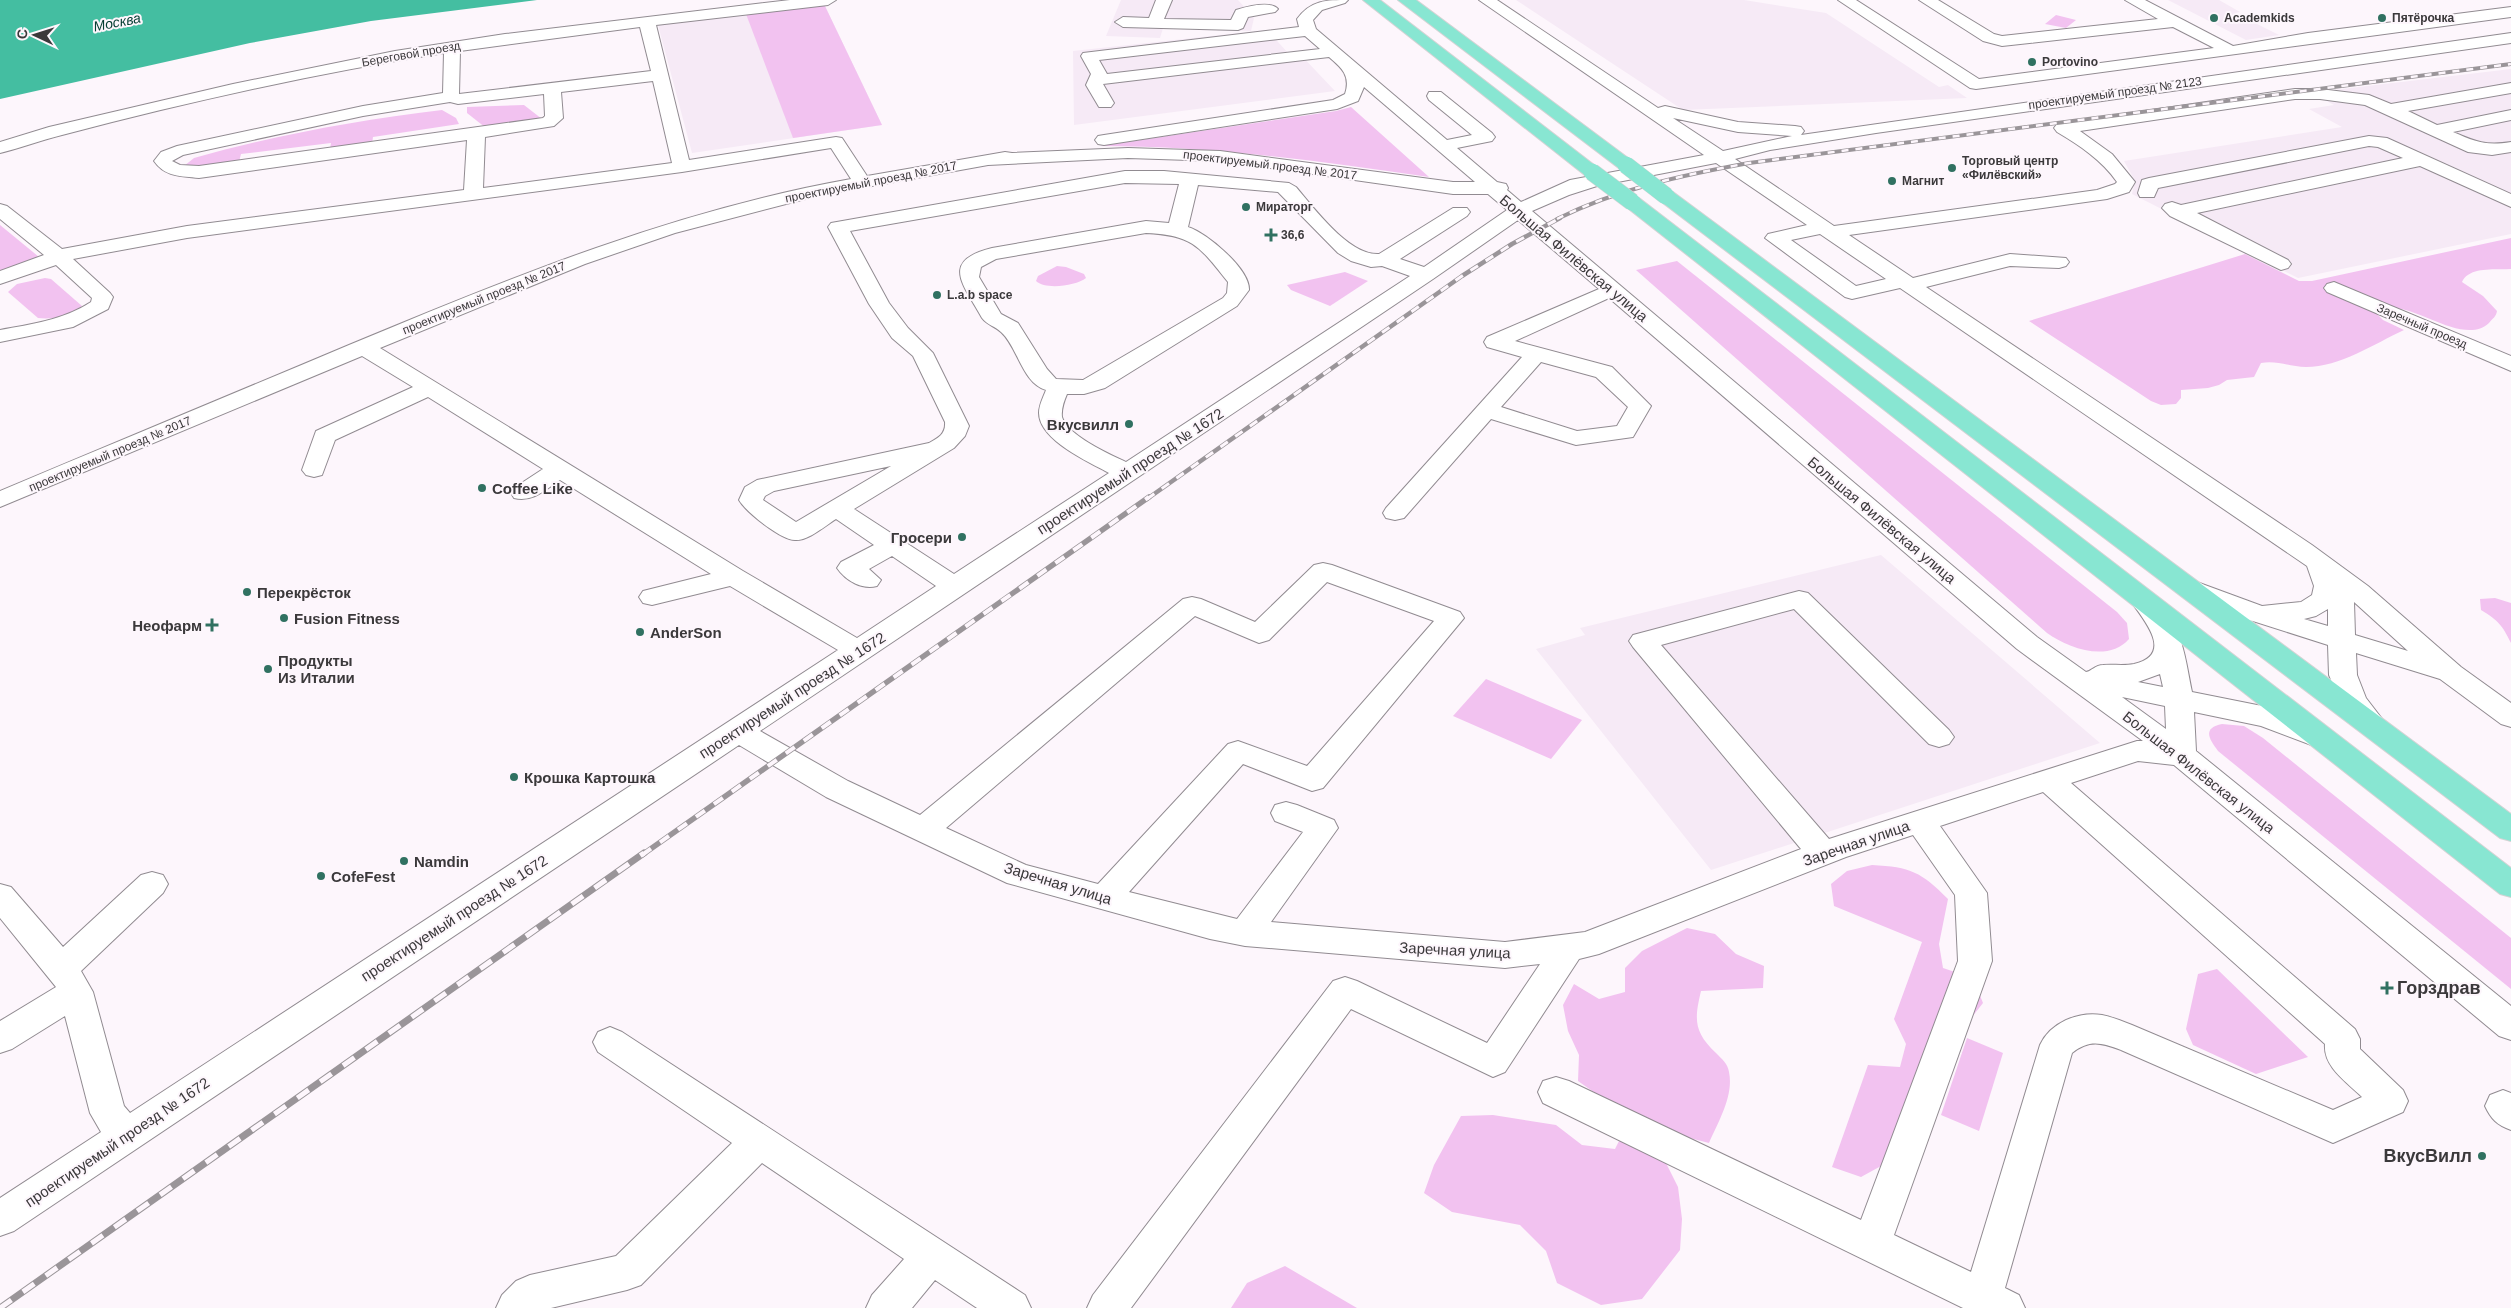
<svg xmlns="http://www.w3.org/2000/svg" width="2511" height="1308" viewBox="0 0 2511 1308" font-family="Arial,sans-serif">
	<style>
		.built { fill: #f6eaf6 }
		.green { fill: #f2c2f0 }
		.water { fill: #44bea1 }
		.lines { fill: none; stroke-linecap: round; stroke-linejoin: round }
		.minor-casing { stroke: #918b91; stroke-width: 2 }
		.major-casing { stroke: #d4d3d4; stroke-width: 2 }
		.minor { fill: #fff; fill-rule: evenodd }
		.major { fill: #88e6d2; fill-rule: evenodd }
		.rail-far3-casing { stroke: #9a9599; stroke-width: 4 }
		.rail-far2-casing { stroke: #9a9599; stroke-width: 4.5 }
		.rail-far1-casing { stroke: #9a9599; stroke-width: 5.5 }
		.rail-casing { stroke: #9a9599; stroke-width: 7 }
		.rail-far3 { stroke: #fdf6fc; stroke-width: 2.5; stroke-dasharray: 7; stroke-linecap: butt }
		.rail-far2 { stroke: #fdf6fc; stroke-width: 3; stroke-dasharray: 9; stroke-linecap: butt }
		.rail-far1 { stroke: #fdf6fc; stroke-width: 4; stroke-dasharray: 11; stroke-linecap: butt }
		.rail { stroke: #fdf6fc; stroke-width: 5; stroke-dasharray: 14; stroke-linecap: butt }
		.major-bridge-casing { stroke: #d4d3d4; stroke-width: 18; stroke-linecap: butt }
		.major-bridge { stroke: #88e6d2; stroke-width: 17 }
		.poi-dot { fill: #307161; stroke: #fdf6fc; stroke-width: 2 }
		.labels { text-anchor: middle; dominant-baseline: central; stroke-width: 4; stroke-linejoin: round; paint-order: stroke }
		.far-poi-label { font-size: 12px; font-weight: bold; fill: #3b393b; stroke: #fdf6fc; text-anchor: start }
		.far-street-label { font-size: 12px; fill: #3b393b; stroke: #fdf6fc }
		.far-water-label { font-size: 14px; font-style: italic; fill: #053d32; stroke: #fdf6fc }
		.street-label { font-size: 15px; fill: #3b393b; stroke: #fdf6fc }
		.poi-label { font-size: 15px; font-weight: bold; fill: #3b393b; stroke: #fdf6fc; text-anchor: start }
		.near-poi-label { font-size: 18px; font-weight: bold; fill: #3b393b; stroke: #fdf6fc; text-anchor: start }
	</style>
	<rect width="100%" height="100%" fill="#fdf6fc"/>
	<!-- built -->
	<g class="built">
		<path d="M1121,0H1238L1254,18L1251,31L1163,28L1160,38L1106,36Z"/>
		<path d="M1516,0H1744L1826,13L1939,87L1948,85L1967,98L1683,110Z"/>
		<path d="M2168,0H2219L2240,12L2235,13L2279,35L2246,40Z"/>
		<path d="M824,4L882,125L692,153L658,25Z"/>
		<path d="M1267,30L1289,54L1299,53L1335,91L1074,125L1073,51Z"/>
		<path d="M2511,69V234L2298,278L2132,194L2135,181L2124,161L2342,127L2309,109L2334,105L2321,98L2325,91Z"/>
		<path d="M1881,555L2100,743L1711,870L1536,649L1585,635L1580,628Z"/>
	</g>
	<!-- green -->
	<g class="green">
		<path d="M824,4L882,125L793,138L746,14Z"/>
		<path d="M2056,15L2076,20L2066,28L2045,24Z"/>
		<path d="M524,105L542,119L486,128L467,113V107Z"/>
		<path d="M1351,107L1429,177C1319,161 1210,146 1100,146L1336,111Z"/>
		<path d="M442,110L456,118L459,124L373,137L372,144L330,149L331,143L241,154L239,162L195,168L184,166L194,158C276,135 358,120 442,110Z"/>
		<path d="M0,225L39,257L31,264L0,274Z"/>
		<path d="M2511,238V269C2496,270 2469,266 2462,282L2483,296L2497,311C2496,317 2493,318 2489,323C2466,345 2421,309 2394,308C2389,308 2381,311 2375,312L2383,320L2404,330C2374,344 2340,367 2306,367C2290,367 2277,360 2261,363L2254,377L2227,380L2219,385L2208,388L2181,390V398L2176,404L2161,405L2151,401L2029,321L2245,254L2299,281H2312Z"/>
		<path d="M1677,261L2117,612L2127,623L2129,639C2108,663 2068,648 2047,633L1636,270Z"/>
		<path d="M1057,266L1066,267L1084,274L1086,278C1076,286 1045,290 1036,281L1038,276Z"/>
		<path d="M1345,272L1368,281L1330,306L1291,290L1287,285Z"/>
		<path d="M45,278L51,279L82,306C70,316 53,320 38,318L8,292L17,284Z"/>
		<path d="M2495,598L2511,603V643C2502,625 2499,621 2481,610L2480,599Z"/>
		<path d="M1486,679L1582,720L1551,759L1453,716Z"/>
		<path d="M2222,724L2244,726L2263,738L2511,938V989L2218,751C2209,739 2202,728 2222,724Z"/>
		<path d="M1872,865C1911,867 1921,872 1948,899L1939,944L1943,968L1973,978L1983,1003L1912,1093L1881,1166L1861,1177L1832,1167L1868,1065L1900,1067L1906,1044L1894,1019L1922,942L1834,906L1831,884L1847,871Z"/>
		<path d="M1687,928L1715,934L1736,954L1764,966L1763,988L1701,991C1694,1020 1694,1032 1716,1053C1722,1059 1728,1064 1729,1072C1734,1096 1718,1122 1709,1143L1678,1135L1664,1159L1678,1187L1682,1219L1680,1250L1642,1299L1601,1305L1557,1283L1546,1251L1520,1225L1452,1212L1424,1193L1434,1165L1461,1116L1493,1115L1556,1125L1582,1145L1615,1149L1627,1125L1605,1100L1578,1081L1579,1055L1568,1031L1563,1005L1574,984L1599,999L1625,992V968L1642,951Z"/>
		<path d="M2217,969L2308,1057L2256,1074L2193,1045L2186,1029L2198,974Z"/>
		<path d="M1967,1038L2003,1053L1979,1131L1941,1115Z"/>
		<path d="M1285,1266L1357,1308H1231L1247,1283Z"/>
	</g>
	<!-- water -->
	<path class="water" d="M0,0H537L371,21L250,43L0,99Z"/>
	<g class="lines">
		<defs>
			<g id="minor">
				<path d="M790,0H836L828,5L656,25L689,160L836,137L842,138L867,176L1005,152L1012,153L1128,148L1220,151L1453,182H1475L1364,87L1358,101L1337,109L1104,145L1098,144L1095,140L1098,136L1104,135L1333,100L1345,94C1351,76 1342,68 1329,57L1103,84L1114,103L1111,107H1099L1086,85L1091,74L1081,56L1083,53L1299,27L1297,19C1311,0 1326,0 1348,0L1345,3L1322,10L1313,20L1316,29L1447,140L1472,135L1429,100L1427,96L1429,92H1441L1492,133L1495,137L1492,141L1457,148L1497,182L1506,184L1508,188L1507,190L1521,202L1570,180L1704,155L1479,0H1497L1658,108L1665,106L1738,122L1795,126L1801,127L1804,131L1801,135L2511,33V43L1876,133L1770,150L1735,159L1834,226L2097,190L2115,184L2117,182C2102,160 2079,145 2057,132L2054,128L2057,124L2063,123L2295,89H2320L2369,95L2391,104L2511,83V93L2408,111L2437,125L2511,110V120L2453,132C2476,142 2486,146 2511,142V152L2492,155L2468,152L2365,105L2320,99H2295L2080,131L2112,154L2135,182L2129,192L2107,199L1849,235L1913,278L2010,254L2066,258L2069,262L2066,266L2059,268L2010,266L1926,287L2312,545L2368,586L2461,667L2511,703V727L2501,724L2440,679L2356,653L2357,675L2366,698L2386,724L2382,731L2372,734L2362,731L2343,708L2329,675L2328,645L2234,615L2185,595L2181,589L2185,583L2194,581L2262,606L2301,602L2312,595L2314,586L2307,566L1900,288L1852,299L1845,297L1765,238L1768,234L1807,225L1716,163L1597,186L1569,195L1532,211L2037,637L2086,672C2092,671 2095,665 2103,665C2113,664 2123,666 2134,664C2176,654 2142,618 2130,600L2134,594C2148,590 2153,595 2162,606C2184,635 2185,658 2192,692L2267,707L2324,729L2329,736L2324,743L2314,746L2261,726L2194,712L2196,751L2511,1006V1040L2499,1036L2174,765L2138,761L2071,783L2355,1029L2360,1039V1049L2403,1090L2408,1101L2403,1112L2333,1143L2121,1050C2101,1043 2090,1039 2072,1053L2005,1288L2019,1295L2025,1308H1963L1543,1103L1538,1092L1543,1081L1556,1077L1569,1081L1861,1220L1958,961L1955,895L1913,835L1846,857L1599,954L1579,959L1505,1072L1493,1077L1351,1009L1131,1308H1087L1093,1295L1333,981L1345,977L1357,981L1487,1043L1540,964L1505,968L1245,946L1210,939L1007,883L826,797L739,745L14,1231L0,1236V1198L101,1132L90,1113L65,1016L12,1049L0,1053V1021L56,987L0,918V884L11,887L63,947L141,875L152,872L163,875L168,884L163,893L81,971L93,992L124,1106L130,1113L838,650L730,586L652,605L643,603L639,597L643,591L711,574L560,480C546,489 532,503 514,498L511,493L514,488L543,469L428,397L335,440L322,475L314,477L306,475L302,470L316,431L413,387L362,356L0,507V491C116,442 233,394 349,345C512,277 676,210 851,179L831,148L682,172L187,238L73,259L110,293L113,297L108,309L73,327L0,342V330C32,324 63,320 91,302L92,298L56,265L0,284V271L44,255L0,219V204L7,206L62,249L187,226L464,190L467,140L199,178C181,176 165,177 154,161L161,152L177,146L363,106L443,93L444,53C316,73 187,102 62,135C41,140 21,148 0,153V142L49,127L233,84L395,51L505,34ZM640,27L651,71L459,94L460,51ZM1305,36L1320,49L1107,74L1099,60ZM653,81L672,163L483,188L485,137L554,126L563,118L561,92ZM544,94L545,116L543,118L199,166L180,165L172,161L183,155L363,116L450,102L458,104ZM1673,118L1738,132L1792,136L1723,151ZM1128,158L1220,161L1453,194H1488L1507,210L1424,267L1400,259L1467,216L1470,212L1467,208H1453L1379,254C1349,256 1314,208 1296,187L1289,183L1164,171H1125L831,223L828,227L869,304L892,338L913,356L945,422C946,434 938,438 929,443L757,480L745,487L739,500C746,512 781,540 795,540C808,541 825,526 836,519L874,545L841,562L837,568C846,581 862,590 877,586L881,580L869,569L892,556L936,586L857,638L743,571L380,348L585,264L675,233L817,196L988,165ZM1125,183L1179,184L1169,223L1146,221L992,248C939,261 964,285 982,318C987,325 995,326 1001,332C1018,347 1022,383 1046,390C1043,398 1039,405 1039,413C1039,440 1089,462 1109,473L954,574L854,509L954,448L965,436L969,426L933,353L908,328L889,303L850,231ZM1198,185L1278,192L1338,253L1351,261L1371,267L1382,266L1410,276L1126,462C1109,454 1067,435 1062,417C1061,409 1064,401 1067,394H1084L1105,388L1237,306L1249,290C1250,269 1207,233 1188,227ZM1518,220L1599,289L1487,337L1484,342L1487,347L1522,357L1386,508L1383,513L1386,518L1395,520L1404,518L1491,419L1576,445L1633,437L1651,406L1612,367L1515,341L1609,298L2017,649L2143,741H2137L1829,839L1661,645L1794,609L1929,744L1939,747L1949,744L1954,737L1949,730L1808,593L1799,591L1633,635L1629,641L1633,647L1801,849L1585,932L1505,942L1271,922L1338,828L1334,820L1297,805L1286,802L1275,805L1271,813L1275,821L1303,832L1237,919L1129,892L1243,764L1312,791L1323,788L1464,618L1460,612L1332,565L1323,563L1314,565L1255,622L1201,599L1192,597L1183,599L920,815L848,781L760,731L1433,279ZM1146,233C1193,235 1200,247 1228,282L1227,293L1223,298L1083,380L1056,379L1047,369L1018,323L1001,314L979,277L981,267L996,259ZM1820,234L1886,279L1856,286L1791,240ZM1541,362L1596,377L1628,407L1617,426L1577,431L1501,407ZM891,466L796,522L763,500L765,496L774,491ZM1327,582L1434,621L1307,766L1238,741L1228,744L1098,884L1026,865L946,828L1195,616L1259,643L1269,640ZM2354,602L2408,651L2355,635ZM2328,609V626L2304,619L2316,616ZM2160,674L2163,687L2138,682ZM2122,697L2165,706L2166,729ZM2043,792L2325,1044C2323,1067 2347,1082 2362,1097L2333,1110L2132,1025C2122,1021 2112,1017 2102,1015C2078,1011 2050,1023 2040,1045L1971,1272L1894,1235L1992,961L1987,893L1940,826Z"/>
				<path d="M1156,0H1172L1164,19L1231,20L1236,10C1246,7 1270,0 1278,9L1275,12L1248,17L1243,28L1238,30L1123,27L1115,22L1123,17L1149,18Z"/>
				<path d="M1838,0H1856L1979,79L2214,48L2173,27L2002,46L1983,41L1919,0H1938L1994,34L2002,36L2158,19L2125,0H2145L2233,46L2308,33L2511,7V17L1976,89L1970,88Z"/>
				<path d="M2369,136L2387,138L2511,194V207L2420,166L2197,213L2288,260L2291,264L2288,268L2281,270L2170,216L2162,208L2165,204L2172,202L2181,205L2403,158L2378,147L2369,146L2158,188L2154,197H2140L2138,193L2142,180L2149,178Z"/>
				<path d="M2334,282L2511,356V371L2327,292L2324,288L2327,284Z"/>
				<path d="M610,1027L622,1032L1025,1295L1031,1308H977L935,1280L912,1308H866L872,1295L904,1259L762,1163L641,1285L627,1290L551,1308H496L502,1295L516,1281L530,1275L616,1256L732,1143L598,1052L593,1042L598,1032Z"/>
				<path d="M2503,1090L2511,1093V1130C2497,1125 2491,1119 2485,1106L2490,1095Z"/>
			</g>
			<g id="major">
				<path d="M1363,0H1380L1598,168L1601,172L1598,176H1586Z"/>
				<path d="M1398,0H1416L1632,161L1635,165L1632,169H1620Z"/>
				<path d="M1666,190L1673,192L2511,814V841L2500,838L1659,200L1657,196L1659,192Z"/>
				<path d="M1632,196L1639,198L2511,868V897L2500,894L1625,206L1623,202L1625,198Z"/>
			</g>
		</defs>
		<!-- minor casing -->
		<use href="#minor" class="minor-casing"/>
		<!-- major casing -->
		<use href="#major" class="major-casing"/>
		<!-- minor -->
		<use href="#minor" class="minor"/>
		<!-- major -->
		<use href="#major" class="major"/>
		<defs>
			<path id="rail-far3" d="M1557,219C1617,189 1683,175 1749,163L2511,64"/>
			<path id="rail-far2" d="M1147,499L1462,276L1512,244L1560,218"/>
			<path id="rail-far1" d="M642,855L1149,497"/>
			<path id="rail" d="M0,1308L644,853"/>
		</defs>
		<!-- rail-far3 casing -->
		<use href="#rail-far3" class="rail-far3-casing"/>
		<!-- rail-far2 casing -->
		<use href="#rail-far2" class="rail-far2-casing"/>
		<!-- rail-far1 casing -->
		<use href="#rail-far1" class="rail-far1-casing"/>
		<!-- rail casing -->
		<use href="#rail" class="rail-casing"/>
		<!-- rail-far3 -->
		<use href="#rail-far3" class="rail-far3"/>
		<!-- rail-far2 -->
		<use href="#rail-far2" class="rail-far2"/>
		<!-- rail-far1 -->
		<use href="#rail-far1" class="rail-far1"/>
		<!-- rail -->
		<use href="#rail" class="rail"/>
		<defs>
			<g id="major-bridge">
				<path d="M1626,165L1666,196"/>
				<path d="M1592,172L1632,202"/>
			</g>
		</defs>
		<!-- major-bridge casing -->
		<use href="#major-bridge" class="major-bridge-casing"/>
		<!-- major-bridge -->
		<use href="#major-bridge" class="major-bridge"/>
	</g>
	<!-- markers -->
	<g class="poi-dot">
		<circle cx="2214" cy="18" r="5"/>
		<circle cx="2382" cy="18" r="5"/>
		<circle cx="2032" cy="62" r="5"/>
		<circle cx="1952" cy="168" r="5"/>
		<circle cx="1892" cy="181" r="5"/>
		<circle cx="1246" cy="207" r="5"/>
		<path d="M1268.5 227.5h5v5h5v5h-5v5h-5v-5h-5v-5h5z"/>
		<circle cx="937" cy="295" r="5"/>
		<circle cx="1129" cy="424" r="5"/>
		<circle cx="482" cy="488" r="5"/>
		<circle cx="962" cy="537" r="5"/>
		<circle cx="247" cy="592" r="5"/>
		<circle cx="284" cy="618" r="5"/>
		<path d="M209.5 617.5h5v5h5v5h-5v5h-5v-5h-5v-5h5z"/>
		<circle cx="640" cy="632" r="5"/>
		<circle cx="268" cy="669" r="5"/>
		<circle cx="514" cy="777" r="5"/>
		<circle cx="404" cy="861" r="5"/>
		<circle cx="321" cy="876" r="5"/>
		<path d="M2384.5 980.5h5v5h5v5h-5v5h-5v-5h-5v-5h5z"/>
		<circle cx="2482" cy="1156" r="5"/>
	</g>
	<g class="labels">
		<!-- far-poi labels -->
		<g class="far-poi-label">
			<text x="2224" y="18">Academkids</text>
			<text x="2392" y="18">Пятёрочка</text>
			<text x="2042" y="62">Portovino</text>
			<text x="1962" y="161">Торговый центр<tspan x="1962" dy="14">«Филёвский»</tspan></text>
			<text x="1902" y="181">Магнит</text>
			<text x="1256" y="207">Мираторг</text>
			<text x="1281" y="235">36,6</text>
			<text x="947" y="295">L.a.b space</text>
		</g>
		<!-- far-street labels -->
		<g class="far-street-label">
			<text transform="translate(411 54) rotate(-10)">Береговой проезд</text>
			<text transform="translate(2115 93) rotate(-8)">проектируемый проезд № 2123</text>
			<text transform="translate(1270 165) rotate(7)">проектируемый проезд № 2017</text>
			<text transform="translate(871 182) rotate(-11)">проектируемый проезд № 2017</text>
			<text transform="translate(484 298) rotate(-22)">проектируемый проезд № 2017</text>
			<text transform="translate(2422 326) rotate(23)">Заречный проезд</text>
			<text transform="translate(110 454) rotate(-23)">проектируемый проезд № 2017</text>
		</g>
		<!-- far-water labels -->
		<g class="far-water-label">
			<text transform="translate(117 22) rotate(-11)">Москва</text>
		</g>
		<!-- street labels -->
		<g class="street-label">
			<text transform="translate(1574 258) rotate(40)">Большая Филёвская улица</text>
			<text transform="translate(1130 471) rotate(-33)">проектируемый проезд № 1672</text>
			<text transform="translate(1882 520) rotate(40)">Большая Филёвская улица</text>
			<text transform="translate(792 695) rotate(-33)">проектируемый проезд № 1672</text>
			<text transform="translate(2199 772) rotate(38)">Большая Филёвская улица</text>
			<text transform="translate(1856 843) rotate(-19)">Заречная улица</text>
			<text transform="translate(1058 883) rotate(17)">Заречная улица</text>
			<text transform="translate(454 918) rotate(-33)">проектируемый проезд № 1672</text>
			<text transform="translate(1455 950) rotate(3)">Заречная улица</text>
			<text transform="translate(117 1142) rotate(-34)">проектируемый проезд № 1672</text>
		</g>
		<!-- poi labels -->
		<g class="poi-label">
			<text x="1119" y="424" text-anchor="end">Вкусвилл</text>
			<text x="492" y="488">Coffee Like</text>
			<text x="952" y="537" text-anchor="end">Гросери</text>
			<text x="257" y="592">Перекрёсток</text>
			<text x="294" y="618">Fusion Fitness</text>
			<text x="202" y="625" text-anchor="end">Неофарм</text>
			<text x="650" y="632">AnderSon</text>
			<text x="278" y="660">Продукты<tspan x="278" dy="17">Из Италии</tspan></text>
			<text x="524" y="777">Крошка Картошка</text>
			<text x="414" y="861">Namdin</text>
			<text x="331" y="876">CofeFest</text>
		</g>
		<!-- near-poi labels -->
		<g class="near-poi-label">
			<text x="2397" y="988">Горздрав</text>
			<text x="2472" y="1156" text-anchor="end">ВкусВилл</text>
		</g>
	</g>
	<!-- north arrow -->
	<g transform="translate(35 35) rotate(274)" stroke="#fdf6fc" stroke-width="4" paint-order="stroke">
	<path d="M0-4L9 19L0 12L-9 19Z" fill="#3b393b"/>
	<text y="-8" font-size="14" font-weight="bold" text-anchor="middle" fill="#3b393b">С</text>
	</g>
</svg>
